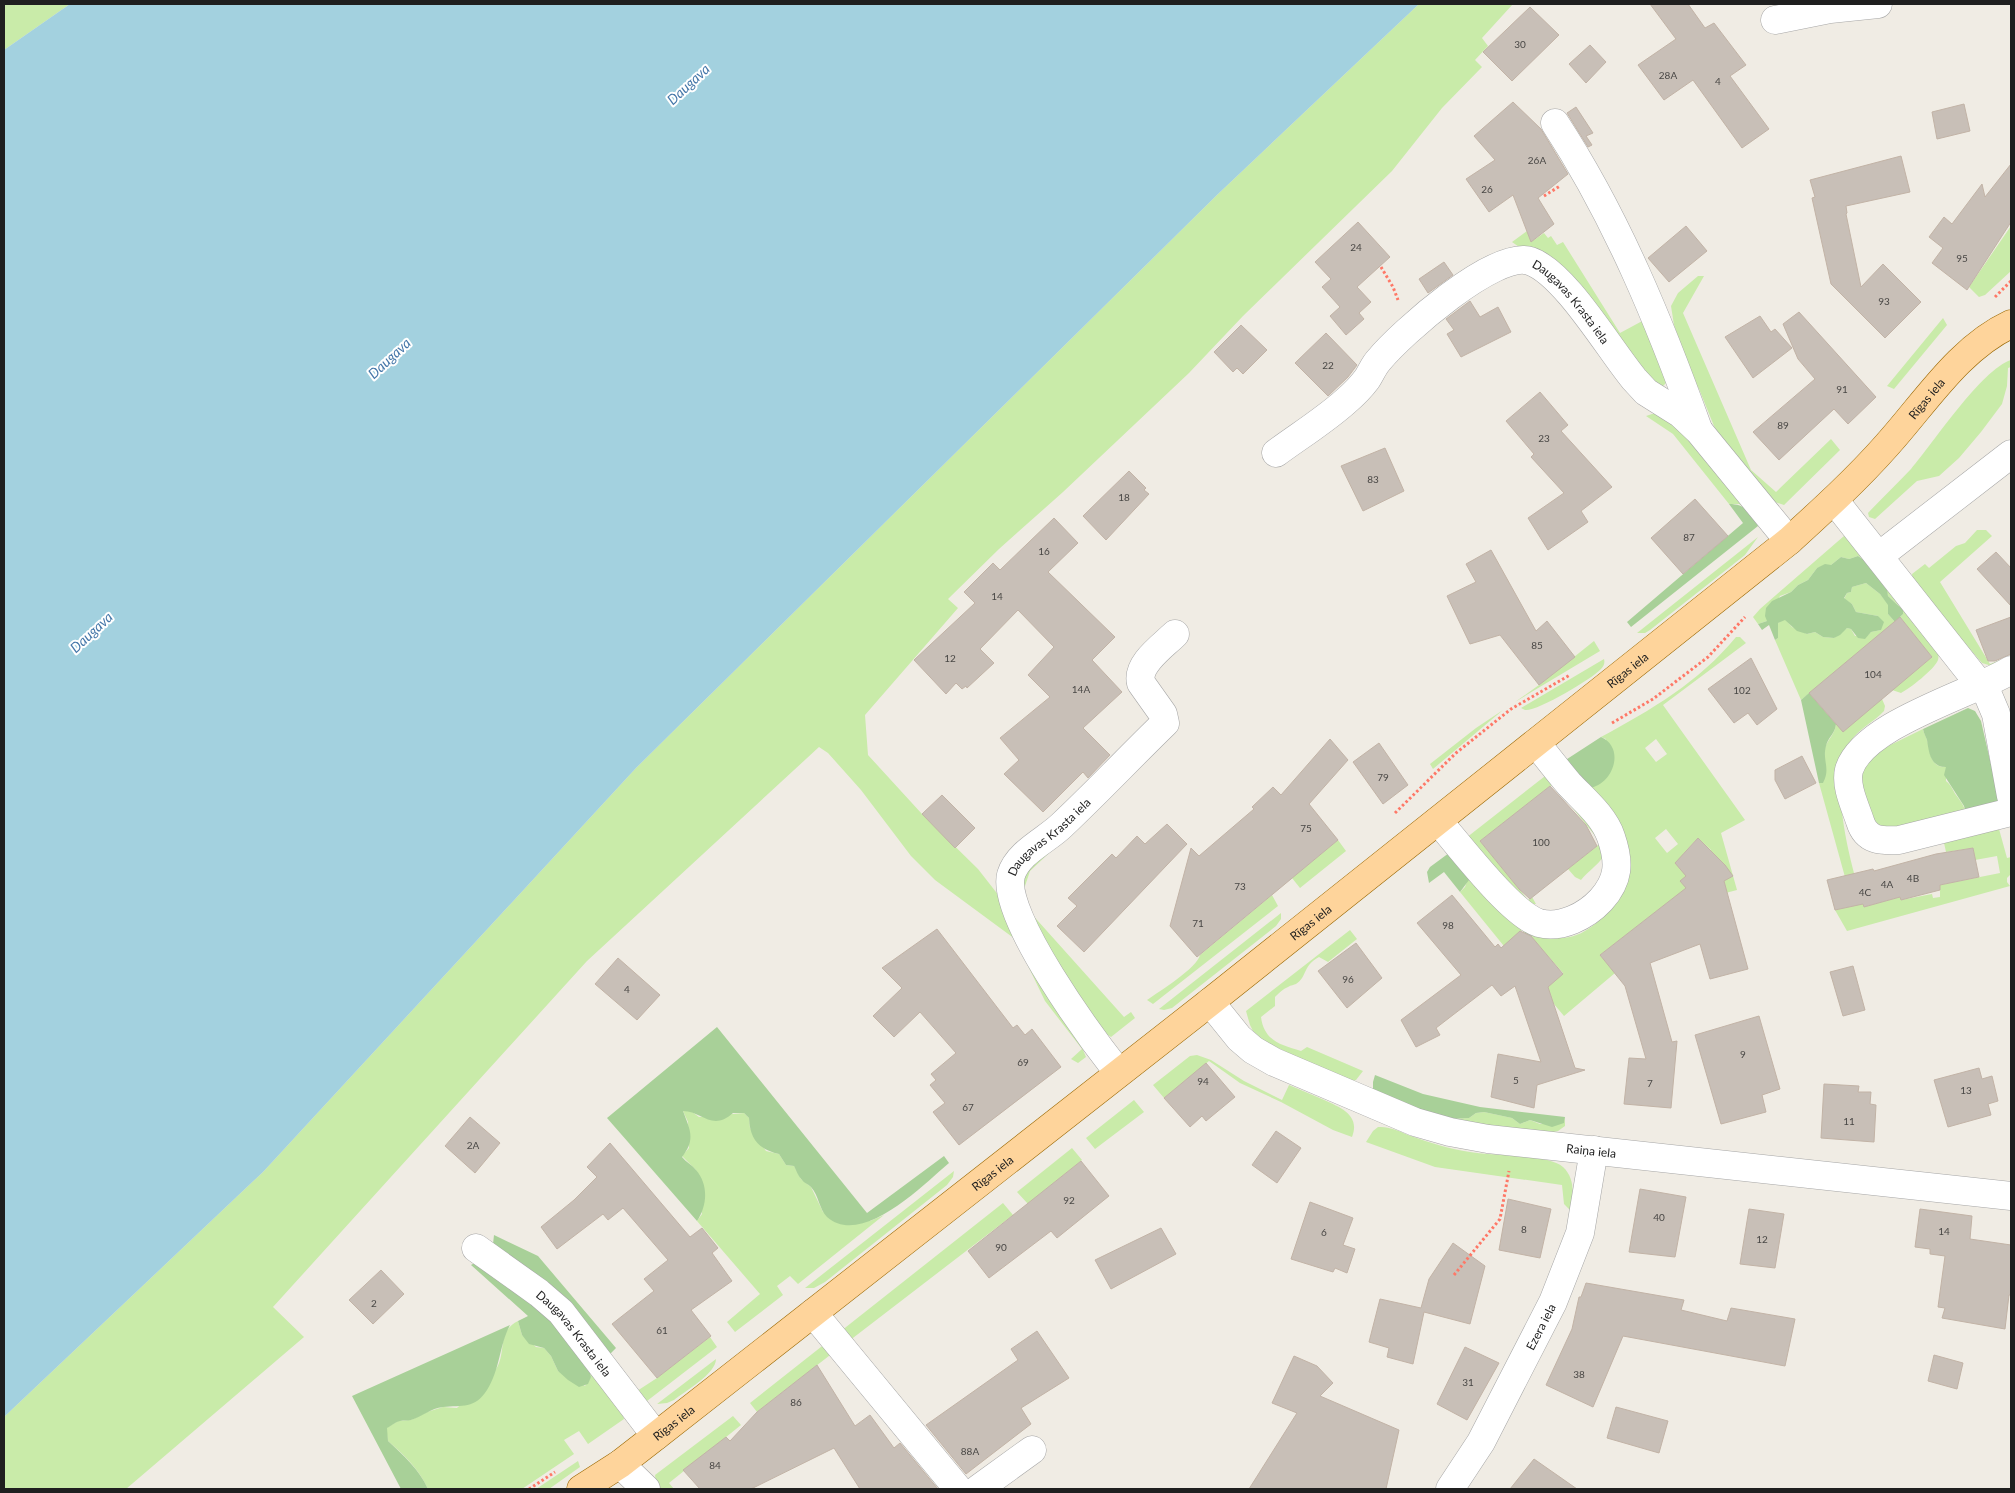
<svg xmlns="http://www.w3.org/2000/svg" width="2015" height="1493" font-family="Lato,sans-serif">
  <rect width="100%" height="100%" fill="#f0ece4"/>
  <path fill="#c9eba9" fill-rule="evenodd" d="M4,4H70L4,50Z
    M1419,4H1513L1482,38L1488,46L1475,60L1482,67L1442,108L1392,171L1243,316L1189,373L1063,492L999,549L948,599L958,608L865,715L868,755L922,814L978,869L1003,901L1081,1045L1086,1057L1078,1063L1071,1059L1082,1049L1045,1001L1015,939L935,880L911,856L861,790L828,753L819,747L587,961L273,1307L304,1337L126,1489H4V1417L263,1172L636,768L1218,194Z
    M1580,174L1649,316L1668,374L1666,383L1660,389L1652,388L1644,381L1559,272L1537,255L1522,249L1512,242L1527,231L1534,240L1544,233L1548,238L1551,236L1557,245L1563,242L1620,333L1646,319L1584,186L1578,176Z
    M2011,226V271L1985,295L1979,297L1969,287Z
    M1698,276H1704L1683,313L1751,470L1776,492L1831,439L1840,450L1784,505L1772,501L1724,442L1714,426L1699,389L1692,377L1674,325L1671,306L1678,293Z
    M1943,318L1947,325L1894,389L1887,386Z
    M2011,360V367L2008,368L2007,386L2002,404L1981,432L1959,458L1939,476L1917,481L1875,519L1869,517L1868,513C1882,498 1897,484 1911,469C1934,442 1981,370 2011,360Z
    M1652,414H1657L1676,423L1748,509L1739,504H1729L1673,434L1646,416Z
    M1977,530H1986L1992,536L1940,582L1990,664L2005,658L1992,666L1982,663L1913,583L1912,574L1925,564L1929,568L1956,546L1965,543Z
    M1844,536L1861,551L1870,563L1858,556L1849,559L1841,557L1831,565L1817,568L1808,580L1798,585L1791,592L1780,596L1767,621L1758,624L1753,617L1760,609Z
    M1758,537L1745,555L1650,630L1645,633H1637Z
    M1877,572L1937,648C1938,652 1939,657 1938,660C1935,669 1909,689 1901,693L1892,690L1932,657L1900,617L1903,614L1898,605L1888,596L1885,587L1880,583Z
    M1866,583L1880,594L1889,605L1888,614L1895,622L1801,700L1775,640L1778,638V623L1785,619L1792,627L1807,634L1815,632L1823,637L1834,638L1847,628L1851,629L1855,636L1868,635L1871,632L1881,630L1878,616L1856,612L1852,604L1844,599L1847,593L1851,592L1852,587Z
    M1736,637H1740L1746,643L1663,705L1745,820L1721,833L1737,890L1714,896L1679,894L1600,955L1615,973L1564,1016L1543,991L1563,973L1533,939L1531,940L1522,930L1510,940L1512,956L1460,892L1465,887L1470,873L1540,935C1578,946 1597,925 1619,898L1584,787L1606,739L1601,737C1651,710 1699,682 1736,637ZM1656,739L1667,754L1656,762L1645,748ZM1666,829L1678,844L1667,853L1655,838ZM1698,838L1711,850L1695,866L1683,854Z
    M1594,641L1600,651L1515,702L1539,685Z
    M1604,659C1605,663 1604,666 1601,669C1592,679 1536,712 1525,710L1521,708Z
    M1882,699L1885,706L1884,711C1874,722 1858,729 1850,742C1827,780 1851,866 1864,907L1900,897L1901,900L1932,894L1933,898L1940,897V885L2000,873L1997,856L1975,860L1973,848L1946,852L1943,838L1999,829L2007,858L2011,857V874L2007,878V882L2010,886L1847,931L1835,910L1853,906L1819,783H1823L1825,748C1828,739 1835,734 1836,724Z
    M1503,710L1433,769L1430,764L1476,728Z
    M1923,729C1924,734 1926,736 1927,740C1931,752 1929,767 1946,767V781C1952,786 1952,789 1956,795C1962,803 1965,807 1967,817L1881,830L1867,813L1860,766L1872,754Z
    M1549,773L1596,825C1616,857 1601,858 1581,880L1575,877L1568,869L1601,843L1553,784L1480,841L1528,900L1532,897L1536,904H1526L1517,898L1495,874L1476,857L1469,848L1466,838Z
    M1064,839L1030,871L1024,889L1029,911L1124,1017L1131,1012L1135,1018L1111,1037L1104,1032L1068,987L1032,925L1021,877L1024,867Z
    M1338,840L1346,851L1300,888L1292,878Z
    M1272,895L1278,906L1153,1004L1147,1000C1160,991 1197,968 1200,955Z
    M1281,913V919L1276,926L1172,1008L1164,1010L1159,1009Z
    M1350,930L1357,939L1328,962L1319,957C1302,966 1308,976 1296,984C1294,985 1291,985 1288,987C1283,989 1279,993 1275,997V1006L1261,1017C1264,1041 1281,1045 1301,1051L1307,1047L1363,1071L1356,1080L1352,1081L1321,1069L1264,1041L1253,1031L1250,1025L1246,1011Z
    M1197,1055L1211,1060L1244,1081L1282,1100L1289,1085C1300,1090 1311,1094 1322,1099C1339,1107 1361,1114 1352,1137L1333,1130L1281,1102L1240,1083L1209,1061L1164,1098L1153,1085L1190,1056Z
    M1134,1100L1144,1112L1095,1149L1086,1138Z
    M683,1111H691L699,1117L744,1113L749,1118L750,1128L766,1151L779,1154L786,1165L794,1166L801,1179L811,1187L823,1212L870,1221L884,1215L798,1284L790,1276L777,1286L783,1295L735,1332L727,1322L760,1294L697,1221L702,1214L696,1170L682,1156L689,1148L688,1122Z
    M1484,1112L1512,1118L1520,1124L1530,1120L1540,1124L1564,1123L1565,1117V1126L1558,1131L1553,1132L1472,1124L1449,1119L1469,1118L1476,1113Z
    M1378,1127C1390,1126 1401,1132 1411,1136C1430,1143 1450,1149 1470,1152C1493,1156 1548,1154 1563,1167C1575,1178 1574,1196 1570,1210L1564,1204L1562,1185L1435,1167L1366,1142L1373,1131Z
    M1072,1148L1082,1160L1028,1204L1017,1192Z
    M954,1171L953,1177L947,1185L825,1282L814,1288H805Z
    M1003,1203L1013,1215L849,1341L841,1331Z
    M518,1321L522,1335L536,1347L544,1348L551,1356L558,1371L585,1386L591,1377L589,1368L622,1412L624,1419L588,1444L579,1431L564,1440L574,1454L522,1489H428C419,1469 404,1455 388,1441L386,1428L398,1421L411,1420L427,1412L443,1407L457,1408C469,1396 487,1382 496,1369C507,1353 496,1332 518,1321Z
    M710,1337L717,1347L647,1401L637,1391L657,1378Z
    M826,1343L834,1352L757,1412L750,1403Z
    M716,1359C716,1374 685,1391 674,1400L667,1403L657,1404Z
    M733,1416L741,1425L669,1483L674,1489H660L656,1483L655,1475Z
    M578,1461L580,1467L549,1489H536Z"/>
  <path fill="#a8d098" d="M1729,504C1745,504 1752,512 1758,526L1631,627L1627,622L1743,523Z
    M1858,556C1878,568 1874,574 1887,590L1888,596L1903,610V614L1895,622L1888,614V605L1880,594L1866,583L1852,587L1851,592L1847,593L1844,598L1852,604L1856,612L1878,616L1884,622L1881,630L1871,632L1865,639L1858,638L1851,629L1847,628L1840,635L1834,638L1823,637L1815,632L1807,634L1797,631L1785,620L1778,623V638L1775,640L1769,625L1762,630L1758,624L1767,621L1765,616L1766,608L1772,601L1791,592L1798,585L1808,580L1817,568L1825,564L1831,565L1841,557L1849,559Z
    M1809,693L1836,724C1835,734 1828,737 1826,746C1822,761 1831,768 1823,783H1819L1801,700Z
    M1968,708L1975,711L1981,721L2001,808L1967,817L1964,806L1944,775L1946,767C1930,767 1929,752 1927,740C1926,737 1924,734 1923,729Z
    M1601,737C1626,748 1613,785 1589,788L1564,761Z
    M1449,853L1470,873L1469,880L1460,892L1444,872L1429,883L1427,872L1430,867Z
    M717,1027L867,1213L944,1156L949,1163C924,1184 862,1248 827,1217C819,1209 819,1196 811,1187C808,1184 804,1183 802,1180C798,1176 796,1170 794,1166L786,1165L779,1154C759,1149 750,1140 749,1118L744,1113H733C712,1132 702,1111 683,1111C690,1130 696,1139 682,1157C686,1162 692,1165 696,1170C709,1185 707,1206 697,1221L607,1118Z
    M1375,1075L1423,1094L1480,1107L1565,1117L1564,1123L1552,1127L1530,1120L1520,1124L1512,1118L1484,1112L1476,1113L1469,1118L1449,1119L1414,1109L1373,1091V1082Z
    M494,1235L538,1256L616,1348L609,1355L493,1244Z
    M478,1261L534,1299L589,1368L591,1377L588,1384L579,1387L568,1380L558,1371L551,1356L544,1348L529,1344L522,1335L518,1321L528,1316L471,1265Z
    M510,1325C499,1346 500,1370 487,1390C475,1409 462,1405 443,1407C431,1408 422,1417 411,1420C408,1421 404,1420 400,1421C395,1422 391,1426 387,1428L388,1441C404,1456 419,1469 428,1489H401L352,1396Z"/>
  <path fill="#a3d1df" d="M70,4H1419L1218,194L636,768L263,1172L4,1417V50Z"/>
  <path fill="#c8bfb7" stroke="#c2b3a6" d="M1650,4H1688L1705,28L1714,23L1746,65L1730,76L1769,129L1742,148L1693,80L1664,100L1638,65L1676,39Z
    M1530,7L1559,35L1512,81L1483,52Z
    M1590,45L1606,62L1586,83L1569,64Z
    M1513,102L1541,129L1568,174L1538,198L1554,224L1531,242L1513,195L1489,212L1466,179L1495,160L1474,136Z
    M1964,104L1970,131L1937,139L1932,112Z
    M1576,107L1593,133L1586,136L1592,145L1588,147L1567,113Z
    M1901,156L1910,192L1846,206L1847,213L1846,214L1861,287L1883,264L1921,302L1885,338L1831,284L1812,198L1815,197L1810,180Z
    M2011,164V222L1967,290L1932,263L1943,248L1929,237L1944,217L1952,224L1982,184L1985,197Z
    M1358,222L1390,257L1357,287L1371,302L1359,313L1364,319L1346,335L1330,316L1340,307L1322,287L1331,279L1315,262Z
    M1686,226L1707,251L1669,282L1648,258Z
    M1444,262L1453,275L1428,293L1419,279Z
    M1470,301L1480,317L1498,307L1511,332L1461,357L1447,334L1454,330L1446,319Z
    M1799,312L1876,397L1848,424L1834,409L1779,460L1753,432L1815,379L1798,359L1783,324Z
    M1760,316L1771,332L1775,329L1792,348L1753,378L1725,337Z
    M1241,325L1267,350L1243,374L1237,368L1233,372L1214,352Z
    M1326,333L1357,365L1348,377L1328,396L1295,363Z
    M1540,392L1568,425L1561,431L1612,487L1581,511L1588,522L1548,550L1528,518L1564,493L1531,457L1534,454L1506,421Z
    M1385,448L1404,491L1363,511L1341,466Z
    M1129,471L1146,488L1144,490L1149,494L1106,540L1083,516Z
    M1695,499L1728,536L1683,574L1651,538Z
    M1054,518L1078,543L1048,572L1115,637L1092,660L1122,692L1083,728L1110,755L1088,778L1083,772L1043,812L1004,774L1019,760L1000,738L1050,697L1028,675L1054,647L1018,610L980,649L994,663L967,688L966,686L962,689L956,683L946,694L914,660L975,603L964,592L993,563L1000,570Z
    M1491,550L1536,631L1547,621L1575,657L1539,685L1500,635L1470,644L1447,596L1476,582L1466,564Z
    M1996,552L2011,568V606L1977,569Z
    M1900,617L1932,657L1843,732L1809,693Z
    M2011,617V654L1995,661H1988L1976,630Z
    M1751,658L1777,709L1757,725L1748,713L1734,723L1708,689Z
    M1330,739L1348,760L1309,804L1338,840L1197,957L1170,926L1191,848L1199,856L1254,809L1252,807L1273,787L1281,795Z
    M1379,743L1408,785L1383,804L1353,762Z
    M1802,756L1816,783L1785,799L1775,780V770Z
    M1550,786L1586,825L1597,846L1530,899L1519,889L1480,841Z
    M942,795L975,828L955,848L922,814Z
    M1167,824L1187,844L1084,952L1057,926L1077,906L1068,898L1112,854L1116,858L1137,836L1145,844Z
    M1698,838L1725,865L1733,876L1724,881L1748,969L1710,979L1700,944L1650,963L1672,1042L1677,1041L1671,1108L1624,1104L1629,1058L1646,1059L1625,986L1600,955L1686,888L1680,881L1686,876L1675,863Z
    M1973,848L1979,877L1940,885V890L1901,900L1900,897L1864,907L1863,904L1835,910L1827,880L1873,869L1874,871L1936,854Z
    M1452,895L1495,947L1498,944L1501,948L1520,931L1531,936L1563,974L1548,987L1575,1068L1585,1070L1537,1085L1534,1108L1491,1097L1498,1054L1541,1062L1515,986L1501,996L1492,985L1436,1028L1440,1035L1416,1047L1401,1020L1461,975L1417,923Z
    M937,929L1013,1028L1017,1025L1025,1035L1032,1029L1061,1067L959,1145L933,1112L945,1103L930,1085L936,1080L931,1074L956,1053L920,1012L894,1037L873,1016L902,988L882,968Z
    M1356,943L1382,978L1347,1008L1318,971Z
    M618,958L660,995L637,1020L595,984Z
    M1853,966L1865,1010L1843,1016L1830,972Z
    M1759,1016L1780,1089L1762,1095L1766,1112L1721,1124L1695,1035Z
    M1206,1063L1235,1097L1206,1121L1202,1116L1190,1127L1164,1098Z
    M1979,1068L1982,1079L1992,1076L1998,1101L1988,1104L1991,1115L1948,1127L1934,1080Z
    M1824,1084L1859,1086L1858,1092H1871L1870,1104L1876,1105L1874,1142L1821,1138Z
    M470,1117L500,1143L475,1173L445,1146Z
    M1276,1131L1301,1148L1277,1183L1252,1165Z
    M610,1143L690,1237L702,1228L718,1248L712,1253L732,1281L691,1310L711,1336L657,1378L612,1324L654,1291L644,1279L668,1260L623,1208L608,1220L603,1214L557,1249L541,1227L574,1200L597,1177L587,1167Z
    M1081,1161L1109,1196L1057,1238L1051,1231L989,1278L968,1251Z
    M1640,1189L1686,1197L1675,1257L1629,1252Z
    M1508,1199L1551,1209L1540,1258L1499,1250Z
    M1310,1202L1353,1218L1343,1245L1355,1249L1347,1273L1335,1268L1333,1272L1291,1259Z
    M1749,1209L1784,1214L1775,1268L1740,1264Z
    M1920,1209L1972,1216L1970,1239L2011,1245V1295H2009L2005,1329L1942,1318L1945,1308L1938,1307L1945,1256L1930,1254V1249L1915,1247Z
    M1161,1228L1176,1254L1111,1289L1095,1260Z
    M1453,1243L1485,1266L1470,1324L1424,1312L1413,1364L1387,1357L1389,1348L1369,1342L1380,1299L1421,1308L1429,1279Z
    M381,1270L404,1294L373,1324L349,1300Z
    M1586,1283L1684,1300L1681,1310L1727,1321L1731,1308L1795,1319L1785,1366L1623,1336L1593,1407L1546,1385L1572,1329L1579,1297H1581Z
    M1037,1331L1069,1378L1021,1408L1031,1424L966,1474L926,1425L1018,1360L1011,1349Z
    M1465,1347L1499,1363L1467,1420L1437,1404Z
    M1934,1355L1963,1363L1957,1389L1928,1381Z
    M1294,1356L1317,1366L1333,1383L1320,1396L1399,1430L1386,1489H1249L1297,1413L1272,1403Z
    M817,1365L855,1426L870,1415L894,1448L900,1443L938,1489H860L834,1448L751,1489H700L683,1470L726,1437L730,1441L757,1412Z
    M1616,1407L1668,1421L1659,1453L1607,1438Z
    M1534,1459L1577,1489H1510Z"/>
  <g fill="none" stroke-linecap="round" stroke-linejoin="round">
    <g stroke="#a6a6a6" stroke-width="29">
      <g id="minor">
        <path d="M1775,20L1830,9L1878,4"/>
        <path d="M1555,123C1617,218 1660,323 1698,429"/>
        <path id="s1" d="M1276,453C1299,436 1325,420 1346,401C1353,395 1361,387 1367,379C1371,373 1374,365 1379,360C1400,334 1496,249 1530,261C1565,273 1609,349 1634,379L1646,392L1681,414L1699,431L1789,541"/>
        <path d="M1834,500L1988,695L1996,714L2011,796"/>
        <path d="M1879,556L2011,454"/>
        <path d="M2011,670C1972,694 1863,724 1849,770C1845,786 1855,806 1860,821C1866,841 1881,841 1899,840L2011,812"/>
        <path d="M1438,821C1459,845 1511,914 1539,923C1561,929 1586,916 1601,900C1619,880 1620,863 1611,837C1604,816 1584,800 1569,784C1558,771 1547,757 1536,743"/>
        <path id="s2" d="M1210,1002L1239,1038L1253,1050L1274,1062L1415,1122L1450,1132L1488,1139L2011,1196"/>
        <path id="s3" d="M1118,1072C1092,1039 1000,915 1011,875C1018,852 1047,840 1062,825C1097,792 1130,757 1165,723L1163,714L1141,683C1136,664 1163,646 1175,634"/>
        <path id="s4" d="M476,1248L539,1293L561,1312L656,1436"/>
        <path d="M813,1313L958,1489"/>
        <path d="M620,1464L646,1489"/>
        <path d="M978,1489L1032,1450"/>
        <path id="s5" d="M1450,1489L1481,1442L1553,1302L1580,1233L1594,1150"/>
      </g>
    </g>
    <g stroke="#996700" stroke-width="29">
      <g id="major">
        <path id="s6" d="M581,1489L620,1464L656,1436L1210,1002L1789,541C1823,510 1857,479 1887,445C1925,403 1959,348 2011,324"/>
      </g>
    </g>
    <path stroke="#fe7867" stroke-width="3" stroke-dasharray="2.5 2.5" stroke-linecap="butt" d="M1544,196L1560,186
      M1381,267L1393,287L1398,300
      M1995,297L2011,281
      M1612,723L1653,699L1708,657L1745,617
      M1395,813L1456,753L1511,709L1570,675
      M1454,1275L1500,1219L1509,1171
      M529,1489L555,1472"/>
    <use href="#minor" stroke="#fff" stroke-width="28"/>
    <use href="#major" stroke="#fed49b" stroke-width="28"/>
  </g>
  <g text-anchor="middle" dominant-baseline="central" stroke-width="4" stroke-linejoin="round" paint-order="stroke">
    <g font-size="10" fill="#494745">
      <text x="1520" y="44">30</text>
      <text x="1668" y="75">28A</text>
      <text x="1718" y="81">4</text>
      <text x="1537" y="160">26A</text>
      <text x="1487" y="189">26</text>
      <text x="1356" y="247">24</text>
      <text x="1962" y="258">95</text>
      <text x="1884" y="301">93</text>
      <text x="1328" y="365">22</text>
      <text x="1842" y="389">91</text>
      <text x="1783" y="425">89</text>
      <text x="1544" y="438">23</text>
      <text x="1373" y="479">83</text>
      <text x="1124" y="497">18</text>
      <text x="1689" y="537">87</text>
      <text x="1044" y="551">16</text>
      <text x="997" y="596">14</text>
      <text x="1537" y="645">85</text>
      <text x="950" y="658">12</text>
      <text x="1873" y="674">104</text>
      <text x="1081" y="689">14A</text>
      <text x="1742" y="690">102</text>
      <text x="1383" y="777">79</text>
      <text x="1306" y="828">75</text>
      <text x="1541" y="842">100</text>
      <text x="1913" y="878">4B</text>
      <text x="1887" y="884">4A</text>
      <text x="1240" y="886">73</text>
      <text x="1865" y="892">4C</text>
      <text x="1198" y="923">71</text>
      <text x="1448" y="925">98</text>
      <text x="1348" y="979">96</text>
      <text x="627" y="989">4</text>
      <text x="1743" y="1054">9</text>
      <text x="1023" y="1062">69</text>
      <text x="1516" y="1080">5</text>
      <text x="1203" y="1081">94</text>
      <text x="1650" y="1083">7</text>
      <text x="1966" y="1090">13</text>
      <text x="968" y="1107">67</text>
      <text x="1849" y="1121">11</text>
      <text x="473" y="1145">2A</text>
      <text x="1069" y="1200">92</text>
      <text x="1659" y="1217">40</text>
      <text x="1524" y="1229">8</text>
      <text x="1944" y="1231">14</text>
      <text x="1324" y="1232">6</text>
      <text x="1762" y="1239">12</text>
      <text x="1001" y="1247">90</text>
      <text x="374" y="1303">2</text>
      <text x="662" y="1330">61</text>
      <text x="1579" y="1374">38</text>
      <text x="1468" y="1382">31</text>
      <text x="796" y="1402">86</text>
      <text x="970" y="1451">88A</text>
      <text x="715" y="1465">84</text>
    </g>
    <g font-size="12" fill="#1f1f1f" stroke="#fff">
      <text stroke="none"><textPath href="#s1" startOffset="384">Daugavas Krasta iela</textPath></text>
      <text stroke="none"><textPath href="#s6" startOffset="1734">Rīgas iela</textPath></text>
      <text stroke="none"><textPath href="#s6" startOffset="1329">Rīgas iela</textPath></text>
      <text stroke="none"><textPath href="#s3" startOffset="282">Daugavas Krasta iela</textPath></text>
      <text stroke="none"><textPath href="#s6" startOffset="924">Rīgas iela</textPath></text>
      <text stroke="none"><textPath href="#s2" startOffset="421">Raiņa iela</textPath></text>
      <text stroke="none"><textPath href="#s6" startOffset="519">Rīgas iela</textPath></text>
      <text stroke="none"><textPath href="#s5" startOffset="186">Ezera iela</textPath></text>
      <text stroke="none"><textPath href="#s4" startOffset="131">Daugavas Krasta iela</textPath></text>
      <text stroke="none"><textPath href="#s6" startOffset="114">Rīgas iela</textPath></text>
    </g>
    <g font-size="14" font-style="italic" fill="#4577a9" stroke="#fff">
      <text transform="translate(688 84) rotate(-43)">Daugava</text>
      <text transform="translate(389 358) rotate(-43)">Daugava</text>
      <text transform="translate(91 632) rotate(-43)">Daugava</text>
    </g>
  </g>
  <rect width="2015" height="1493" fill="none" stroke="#1f1f1f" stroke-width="10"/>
</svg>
